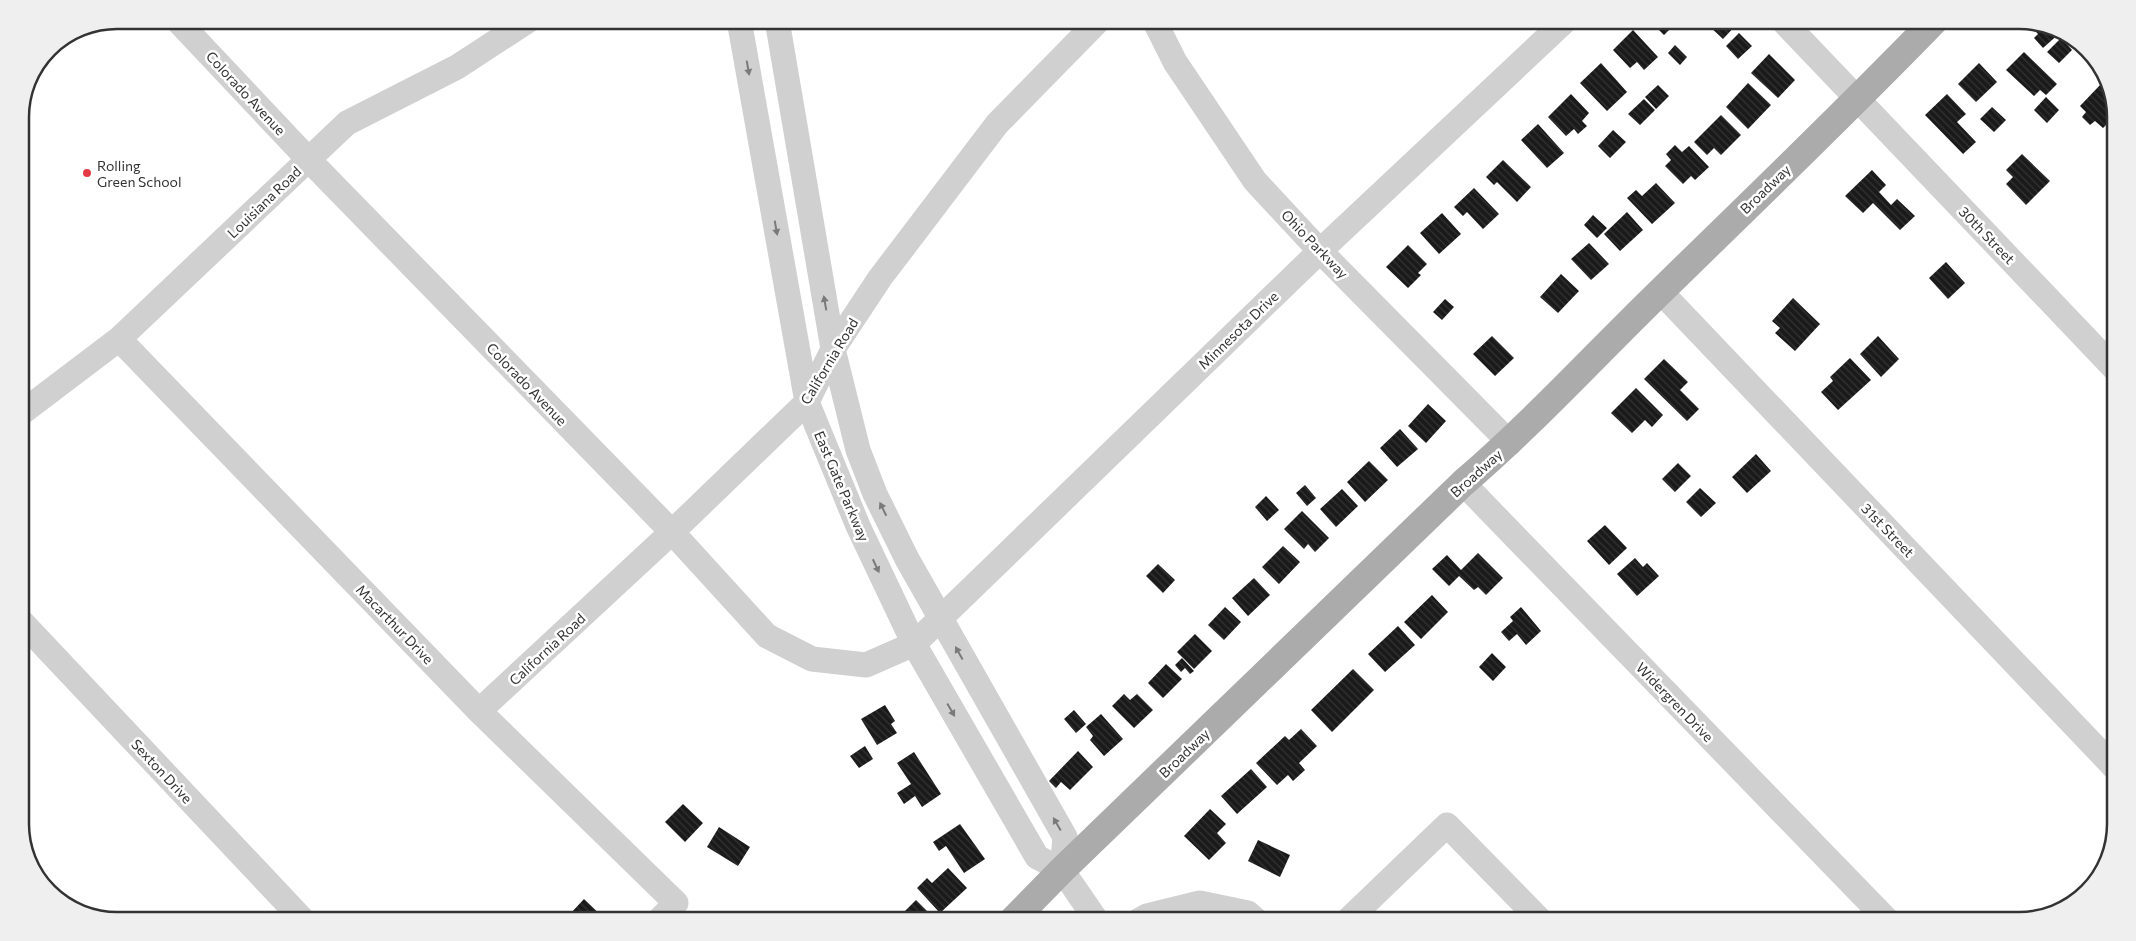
<svg xmlns="http://www.w3.org/2000/svg" width="2136" height="941" font-family="Commissioner,sans-serif">
  <defs>
    <pattern id="building-back-hatch" width="6" height="6" patternUnits="userSpaceOnUse" patternTransform="scale(1.25)"><rect width="6" height="6" fill="#1a1a1a"/><path d="M-1 5l2 2M0 0l6 6M5-1l2 2" fill="none" stroke="#333"/></pattern>
  </defs>
  <rect width="100%" height="100%" fill="#fff"/>
  <path fill="url(#building-back-hatch)" d="M1649,20H1679L1664,35Z
    M1711,20H1735L1738,23L1723,39L1707,24Z
    M1837,20H1857L1847,30Z
    M2027,22L2056,28L2061,32L2043,48L2034,38L2038,34Z
    M1633,30L1658,57L1644,70L1637,62L1630,68L1613,50Z
    M1739,33L1752,46L1738,59L1726,46Z
    M2061,38L2072,50L2059,63L2047,52Z
    M1675,45L1687,57L1680,65L1668,53Z
    M2024,52L2057,84L2046,95L2040,90L2034,96L2006,70Z
    M1769,54L1795,80L1778,98L1751,73Z
    M1601,63L1627,92L1607,111L1580,83Z
    M1979,63L1997,82L1976,102L1958,84Z
    M1748,83L1771,105L1748,129L1726,107Z
    M2101,84L2110,93L2116,111V115L2103,128L2095,121L2090,125L2082,117L2086,112L2080,106Z
    M1658,85L1669,96L1656,109L1645,97Z
    M1571,94L1589,113L1582,121L1587,126L1578,134L1574,129L1566,136L1548,117Z
    M1947,94L1966,114L1957,122L1976,142L1963,154L1925,115Z
    M2046,97L2059,110L2047,123L2034,110Z
    M1644,99L1655,110L1640,125L1628,114Z
    M1992,107L2006,120L1994,132L1980,119Z
    M1721,115L1741,135L1721,155L1714,148L1707,155L1694,142Z
    M1538,124L1564,153L1547,168L1521,140Z
    M1613,130L1626,142L1610,158L1598,146Z
    M1675,145L1682,152L1689,146L1709,167L1695,180L1691,176L1683,184L1665,166L1671,160L1666,154Z
    M2022,154L2050,181L2026,205L2006,184L2013,177L2006,170Z
    M1503,160L1531,187L1517,202L1497,182L1494,185L1486,177Z
    M1872,170L1886,185L1879,192L1891,205L1897,199L1915,216L1900,230L1873,203L1863,213L1845,196Z
    M1656,183L1675,203L1652,224L1627,198L1636,190L1642,196Z
    M1474,188L1499,214L1483,229L1467,212L1463,216L1454,207Z
    M1627,212L1643,230L1620,251L1604,234Z
    M1442,213L1461,234L1439,254L1420,233Z
    M1593,215L1607,228L1597,238L1584,225Z
    M1589,243L1609,264L1591,280L1571,259Z
    M1408,245L1427,264L1418,273L1421,275L1408,288L1386,267Z
    M1946,262L1965,283L1948,299L1929,278Z
    M1561,274L1579,291L1558,313L1540,297Z
    M1793,298L1820,324L1795,351L1775,333L1780,328L1772,321Z
    M1445,299L1454,307L1442,320L1433,312Z
    M1492,336L1514,358L1495,376L1473,354Z
    M1878,336L1899,359L1881,377L1860,354Z
    M1850,358L1871,380L1838,410L1821,392L1833,381L1830,377Z
    M1664,359L1688,382L1680,390L1699,409L1687,421L1644,379Z
    M1636,388L1663,415L1652,427L1645,420L1632,433L1611,413Z
    M1428,404L1446,421L1426,443L1408,426Z
    M1400,429L1418,449L1397,467L1380,448Z
    M1756,454L1771,471L1747,493L1732,477Z
    M1369,461L1388,480L1365,502L1347,482Z
    M1678,463L1691,476L1675,492L1662,479Z
    M1305,485L1316,498L1307,506L1296,493Z
    M1700,488L1716,503L1701,517L1686,502Z
    M1342,489L1358,506L1336,527L1320,509Z
    M1266,496L1279,510L1267,521L1255,507Z
    M1302,511L1329,538L1315,552L1308,544L1304,549L1284,529Z
    M1605,525L1627,548L1609,565L1587,541Z
    M1283,546L1300,562L1279,584L1262,567Z
    M1478,553L1503,578L1486,595L1478,587L1474,590L1459,576L1449,586L1432,569L1447,555L1461,570Z
    M1635,558L1643,567L1647,563L1659,576L1637,596L1617,574Z
    M1158,564L1175,580L1163,593L1146,576Z
    M1254,578L1270,595L1248,616L1232,598Z
    M1432,595L1448,612L1421,639L1404,622Z
    M1225,607L1241,622L1224,640L1208,625Z
    M1521,607L1541,631L1526,645L1517,634L1509,641L1501,632L1513,621L1510,617Z
    M1398,626L1415,645L1385,672L1368,654Z
    M1195,634L1212,651L1194,669L1177,652Z
    M1492,653L1506,667L1493,681L1479,667Z
    M1182,658L1194,671L1190,674L1185,668L1181,672L1175,665Z
    M1166,664L1182,679L1163,698L1148,683Z
    M1353,669L1374,690L1332,732L1311,710Z
    M1124,694L1130,700L1137,694L1153,710L1134,728L1112,706Z
    M885,705L895,721L891,724L897,733L877,745L861,719Z
    M1074,710L1086,724L1076,733L1064,719Z
    M1101,714L1123,739L1104,756L1090,740L1093,736L1086,727Z
    M1301,729L1317,746L1299,763L1305,770L1293,781L1288,775L1277,785L1256,763L1285,736L1289,740Z
    M865,746L873,759L859,768L850,756Z
    M1078,751L1093,767L1070,790L1061,782L1056,788L1049,781Z
    M914,752L941,794L922,807L915,796L904,804L897,793L911,784L897,763Z
    M1251,769L1267,787L1237,814L1221,796Z
    M683,804L703,823L685,842L665,822Z
    M1210,809L1226,824L1217,833L1226,843L1209,860L1184,836Z
    M960,824L985,859L964,873L946,846L939,851L933,842Z
    M719,827L750,847L738,866L707,847Z
    M1258,840L1290,855L1280,877L1248,861Z
    M948,868L967,888L940,913L917,888L927,878L932,883Z
    M584,899L607,921H576L570,914Z
    M916,900L934,918L930,921H895Z"/>
  <g fill="none" stroke-linecap="round" stroke-linejoin="round">
    <path stroke="#d0d0d0" stroke-width="25" d="M177,20L308,159L672,532L767,636L812,659L866,665L914,644L1320,251L1566,20
      M739,20L807,402L858,526L914,644L1037,857L1062,870L1097,921
      M777,20L833,349L858,450L875,494L907,559L1065,837L1062,870
      M1154,20L1175,62L1255,181L1320,251L1510,443
      M1782,20L2116,370
      M1660,291L2116,769
      M119,339L479,711L676,903L658,921
      M20,414L119,339L347,123L457,67L529,20
      M1463,483L1888,921
      M20,620L304,921
      M479,711L672,532L807,402L833,349L880,278L997,124L1099,20
      M1138,921L1147,916L1200,903L1248,913L1257,921
      M1347,921L1447,825L1541,921"/>
    <path stroke="#ababab" stroke-width="28" d="M1012,921L1062,870L1463,483C1533,423 1595,355 1661,291C1753,201 1846,112 1935,20"/>
  </g>
  <defs><path id="oneway-solid" d="M-6-.8H1V-3.2L6.5 0L1 3.2V.8H-6Z" transform="scale(1.25)"/></defs>
  <g fill="#7a7a7a">
    <use href="#oneway-solid" transform="translate(748 68) rotate(80)"/>
    <use href="#oneway-solid" transform="translate(776 228) rotate(80)"/>
    <use href="#oneway-solid" transform="translate(825 303) rotate(-100)"/>
    <use href="#oneway-solid" transform="translate(883 509) rotate(-116)"/>
    <use href="#oneway-solid" transform="translate(876 566) rotate(65)"/>
    <use href="#oneway-solid" transform="translate(959 653) rotate(-119)"/>
    <use href="#oneway-solid" transform="translate(951 710) rotate(60)"/>
    <use href="#oneway-solid" transform="translate(1057 824) rotate(-120)"/>
  </g>
  <circle fill="#e63946" stroke="#fff" stroke-width="2" cx="87" cy="173" r="5"/>
  <g text-anchor="middle" dominant-baseline="central" stroke-width="5" stroke-linejoin="round" paint-order="stroke">
    <g font-size="14" fill="#333" stroke="#fff">
      <text transform="translate(246 93) rotate(47)">Colorado Avenue</text>
      <text transform="translate(1765 189) rotate(-44)">Broadway</text>
      <text transform="translate(264 202) rotate(-44)">Louisiana Road</text>
      <text transform="translate(1987 235) rotate(46)">30th Street</text>
      <text transform="translate(1315 244) rotate(46)">Ohio Parkway</text>
      <text transform="translate(1238 330) rotate(-44)">Minnesota Drive</text>
      <text transform="translate(829 361) rotate(-59)">California Road</text>
      <text transform="translate(527 384) rotate(46)">Colorado Avenue</text>
      <text transform="translate(1476 473) rotate(-42)">Broadway</text>
      <text transform="translate(842 486) rotate(67)">East Gate Parkway</text>
      <text transform="translate(1888 530) rotate(46)">31st Street</text>
      <text transform="translate(395 624) rotate(46)">Macarthur Drive</text>
      <text transform="translate(547 649) rotate(-43)">California Road</text>
      <text transform="translate(1675 702) rotate(46)">Widergren Drive</text>
      <text transform="translate(1184 753) rotate(-44)">Broadway</text>
      <text transform="translate(162 771) rotate(47)">Sexton Drive</text>
    </g>
    <g font-size="14" fill="#333" stroke="#fff" text-anchor="start">
      <text x="97" y="165">Rolling<tspan x="97" dy="16">Green School</tspan></text>
    </g>
  </g>
  <path d="M0 0H2136V941H0ZM117 29H2019A88 88 0 0 1 2107 117V824A88 88 0 0 1 2019 912H117A88 88 0 0 1 29 824V117A88 88 0 0 1 117 29Z" fill="#efefef" fill-rule="evenodd"/>
  <path fill="none" stroke="#333" stroke-width="2.5" d="M117 29H2019A88 88 0 0 1 2107 117V824A88 88 0 0 1 2019 912H117A88 88 0 0 1 29 824V117A88 88 0 0 1 117 29Z"/>
</svg>
